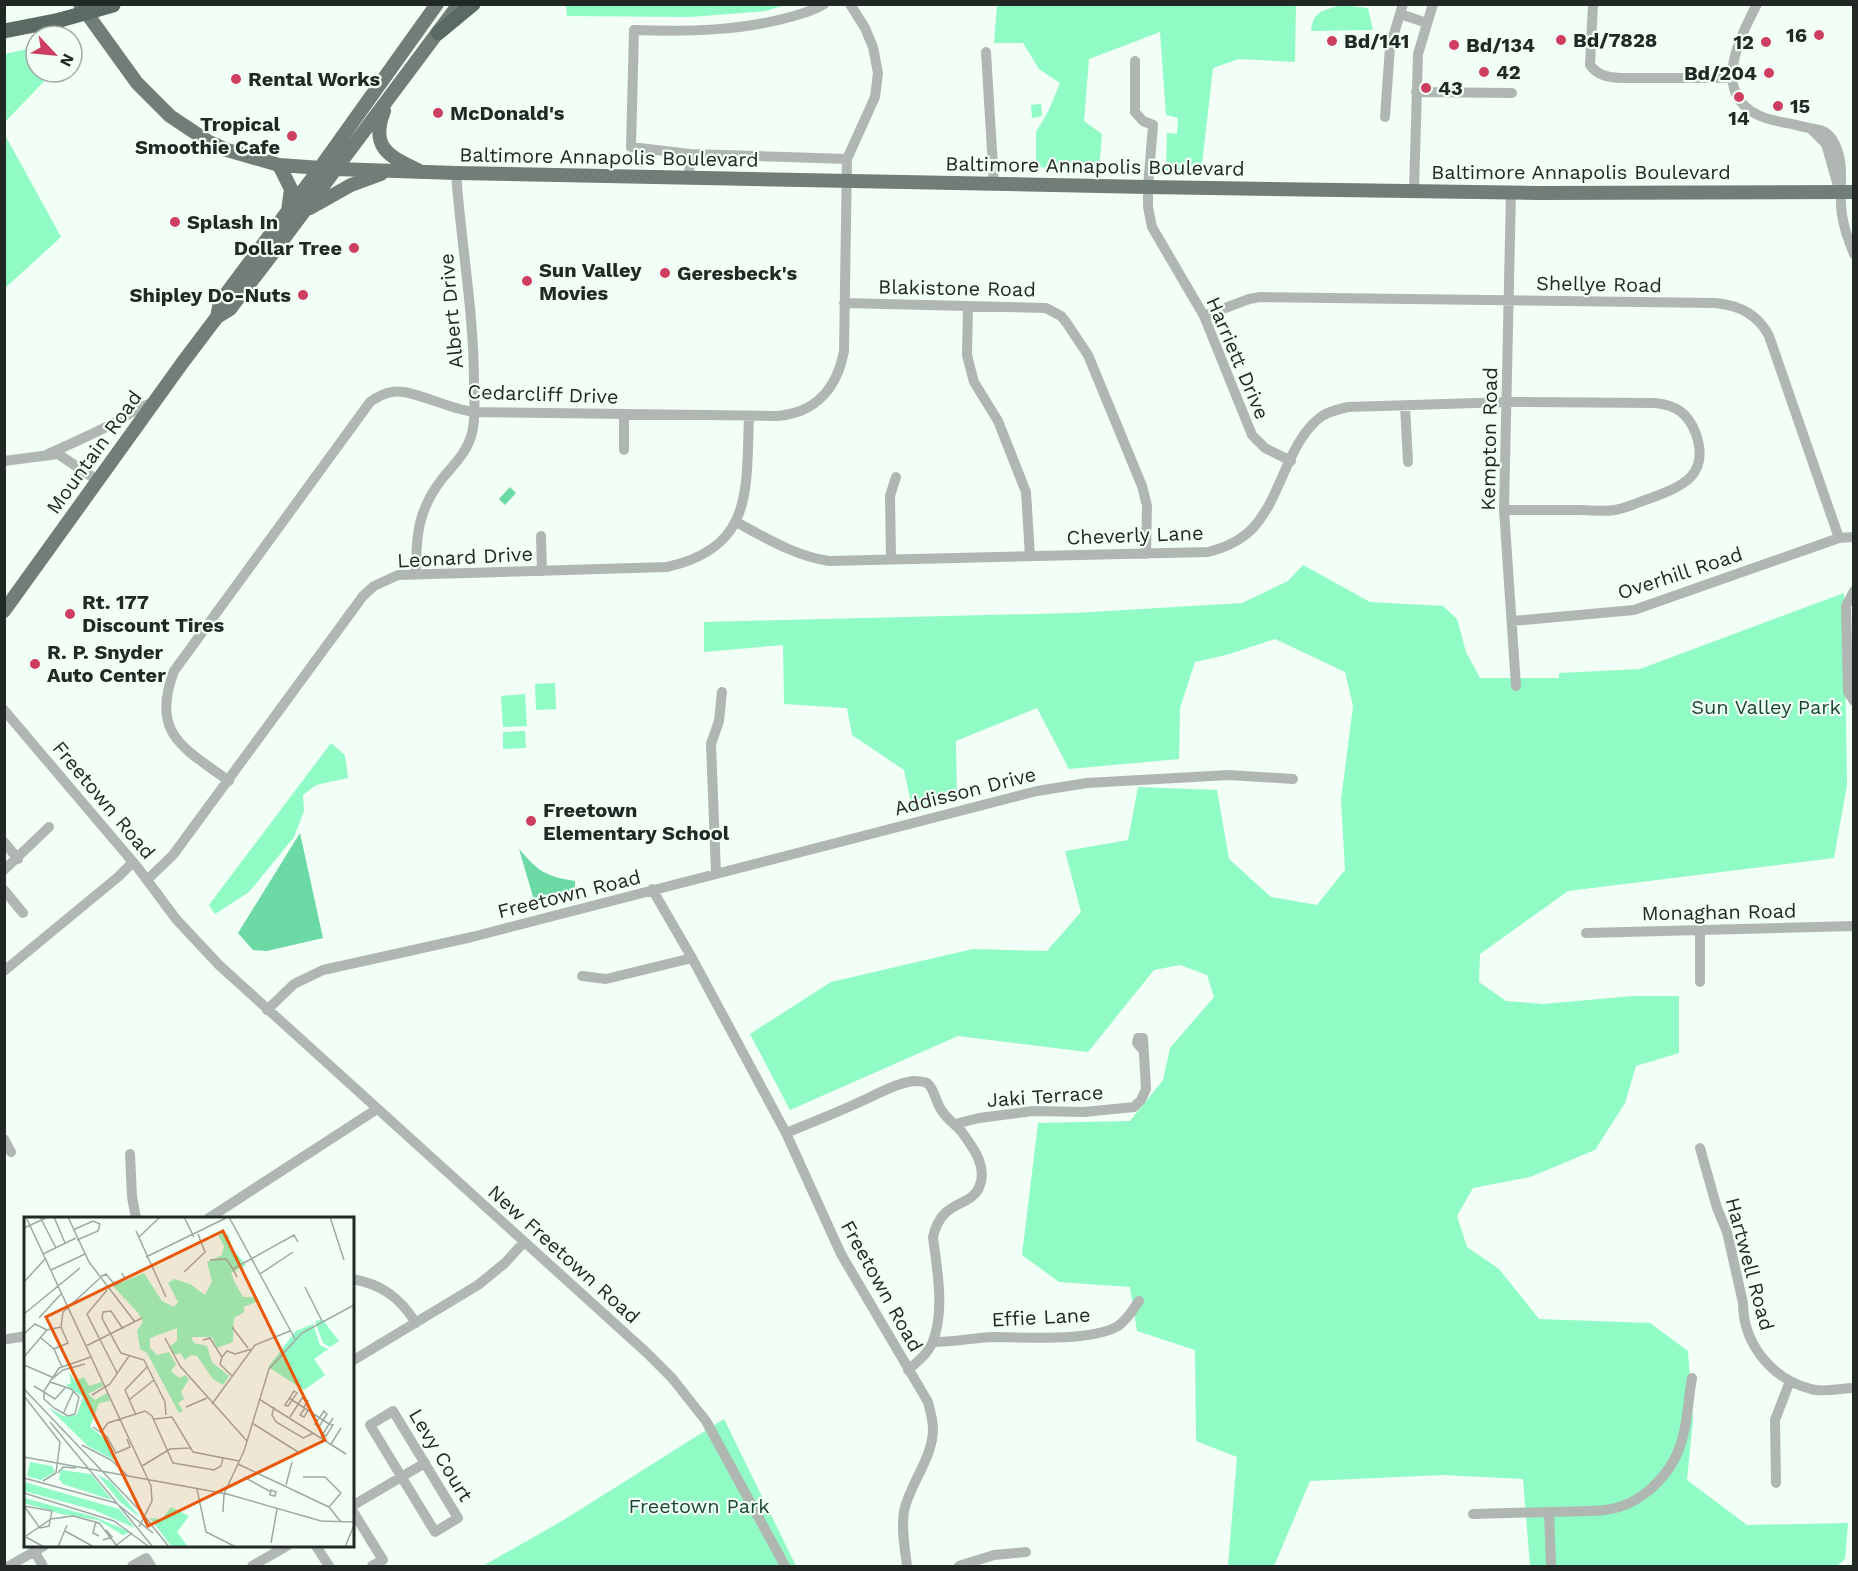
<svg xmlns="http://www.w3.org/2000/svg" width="1858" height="1571" font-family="'Work Sans',sans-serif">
  <rect width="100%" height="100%" fill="#f1fff7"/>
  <path fill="#91fbc5" d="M566,5V4L784,5L766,11L690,17L567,16Z
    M997,5H1296L1295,62L1239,59L1213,68L1201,173L1166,170L1167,133L1177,134L1178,118L1166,115L1160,32L1089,59L1084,121L1102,134L1099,171L1036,167V132L1049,110L1060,83L1039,69L1023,43H994Z
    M1341,5L1368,8L1373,30L1311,31C1313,10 1323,11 1341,5Z
    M36,47V72H53L5,122V54Z
    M1041,104L1042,116L1032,118L1031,105Z
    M4,133L61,237L5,288H4Z
    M1303,565L1370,602L1443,606L1457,619L1466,652L1480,678H1559V673L1640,669L1844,593L1847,785L1834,858L1568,891L1480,954L1479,982L1506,1001L1543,1004L1633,996H1679V1053L1636,1066L1625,1103L1595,1150L1530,1177L1473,1188L1457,1216L1467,1247L1499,1269L1539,1319L1650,1323L1688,1351L1693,1419L1687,1480L1747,1525L1848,1523L1845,1559L1837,1566H1530L1523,1479L1443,1475L1310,1481L1274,1566H1228L1237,1457L1196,1441L1195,1350L1137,1331L1130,1287L1059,1282L1022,1255L1038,1123L1130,1121L1163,1080L1170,1048L1214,997L1207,975L1180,965L1154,970L1088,1052L958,1036L790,1110L750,1034L831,982L973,949L1047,951L1081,912L1065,851L1128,840L1138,787L1217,790L1229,859L1271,897L1317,905L1345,870L1341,800L1353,706L1345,672L1275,639L1226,655L1195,662L1180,708L1179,759L1069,769L1037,708L956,741L957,800L913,813L904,770L852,735L847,708L784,704L783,645L704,652V622L1074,613L1242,603L1288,581Z
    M555,683L556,709L536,710L535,684Z
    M525,694L527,726L503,727L501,696Z
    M525,731L526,748L503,749V732Z
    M331,743L345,755L348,778L316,785L303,795L304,811L294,837L249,892L215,914L209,905Z
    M724,1419L796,1566H483L562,1521Z"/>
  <path fill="#6bd9a4" d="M510,487L516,493L505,505L499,499Z
    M300,833L323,938L267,951L253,950L238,933Z
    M519,849C539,872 545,876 575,881V893L534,900Z"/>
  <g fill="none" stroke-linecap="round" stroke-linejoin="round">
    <path stroke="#b0b7b3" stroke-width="10" d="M824,4C815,10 804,13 794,16C742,31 687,32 634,30L631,147L690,154L847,159
      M1593,4L1590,65C1598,76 1608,77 1620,78H1732
      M1757,4C1741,36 1711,90 1756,114C1770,122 1788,122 1804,127C1815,129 1826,129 1832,139C1847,161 1838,191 1842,215C1844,229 1849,242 1854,254
      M1400,14L1427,23
      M986,52L994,184
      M1135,61V112L1143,121L1153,125L1148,187V207L1152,227L1204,316L1252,435L1265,448L1291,461
      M1416,92L1512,93
      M1385,117L1390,47L1403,4
      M1811,129L1826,144L1838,186
      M689,178L690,154
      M1414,190L1418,54L1433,4
      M1511,192L1504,510L1516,686
      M844,303L1046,308L1061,316L1066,322L1088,355L1142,486L1147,506L1146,554
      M968,307L967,355L970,367L974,382L998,421L1026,492L1030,556
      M1204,316L1249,299L1260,297L1715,303C1739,305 1758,314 1769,336L1839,538
      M1405,406L1408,462
      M624,450V415
      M48,454C68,445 89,436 108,426C124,418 137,407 154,402
      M4,461L58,454L97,480
      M736,522C766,538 795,556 829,561L1208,552C1224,548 1240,541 1252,529C1282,498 1287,441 1322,416C1330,411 1339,409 1348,407L1508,402L1655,403C1676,405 1688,413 1696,434C1710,475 1683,486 1651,498C1639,502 1627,508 1615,510C1603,512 1591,510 1578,510C1554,510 1529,510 1504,510
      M541,536L542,571
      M891,559L890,496L896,477
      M416,573C416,535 418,510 442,479C454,464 467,453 472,433C476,418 474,399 474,383C474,313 461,243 456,173
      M1854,591L1846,606L1848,692L1854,701
      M1512,621L1634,610L1839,538L1854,537
      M4,710L138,868L176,919L219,965L647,1353L672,1378L706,1421L785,1566
      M229,781C182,747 151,734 174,671L370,402C377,397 384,393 392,392C410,388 451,410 474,412L777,416C816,413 837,388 844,351L847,159L875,97L878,73L873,47L865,28L850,4
      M4,842L18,859
      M4,870L49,827
      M716,874L711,744L719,721L722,692
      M147,880L173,855L363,596L374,586L398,575L667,567C754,548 746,489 749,417
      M652,889L692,958L786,1133L841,1254L928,1402C930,1410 933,1420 933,1429C933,1458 910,1483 904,1511C901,1529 905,1549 907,1566
      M4,890L23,913
      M1700,930V982
      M1586,933L1854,926
      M4,971L118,877L133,862
      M582,976L606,979L692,958
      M267,1010L294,984L323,970L472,937L1037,791L1087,783L1229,775L1293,779
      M955,1124L979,1118L1033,1111L1084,1112L1134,1107L1141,1100L1146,1089L1143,1038H1138L1137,1043L1143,1050
      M786,1133C808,1124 831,1115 853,1105C872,1097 893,1084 913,1081C917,1081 923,1081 927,1083C935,1089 936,1104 942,1111C947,1119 955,1124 961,1131C972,1146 987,1165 980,1185C972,1209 942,1197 933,1237C937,1270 945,1309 933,1341C929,1353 917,1362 908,1370
      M4,1139L11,1152
      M1700,1148L1717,1208L1727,1232L1743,1303C1743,1344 1772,1379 1811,1389C1823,1393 1841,1388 1854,1388
      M130,1154L132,1197L136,1218
      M209,1218L377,1109
      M352,1279C382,1284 400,1298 416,1323
      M8,1339L26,1336
      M933,1342C953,1342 973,1338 993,1337C1025,1337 1091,1342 1118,1326C1127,1320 1133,1310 1139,1301
      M352,1361L478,1285L505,1263L524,1242
      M393,1411L458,1518L435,1532L370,1425Z
      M1776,1483L1775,1420L1790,1381
      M352,1506L425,1463
      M352,1510L383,1560L372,1566
      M1549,1512C1567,1511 1587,1512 1605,1510C1640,1506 1671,1476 1681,1443C1688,1423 1688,1399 1692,1378
      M1473,1514L1549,1512L1551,1566
      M316,1546L329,1566
      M34,1551L43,1566
      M9,1566L44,1546
      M132,1566L146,1558L151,1566
      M252,1566L287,1546
      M959,1566L994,1555L1026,1552"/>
    <path stroke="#717e77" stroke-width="14" d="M80,4L137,83L170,116L209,142L227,150L279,165L336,169L456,173L1148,187L1537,193L1854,192
      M384,111C370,147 388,156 418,170
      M279,165L291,189L288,211
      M310,208L351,185L381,174
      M217,317L220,302L320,168L437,4
      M4,611L183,362L217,317L230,309L267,261L459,4"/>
    <path stroke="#5b6a62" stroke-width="15" d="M4,31L60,20
      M438,33L473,4"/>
    <path stroke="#5b6a62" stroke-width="15" d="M60,20L113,5"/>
  </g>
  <g fill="#ce3e61" stroke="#f1fff7" stroke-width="2">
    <circle cx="1819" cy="35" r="6"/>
    <circle cx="1561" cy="40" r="6"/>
    <circle cx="1332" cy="41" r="6"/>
    <circle cx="1766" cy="42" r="6"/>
    <circle cx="1454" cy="45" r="6"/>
    <circle cx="1484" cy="72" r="6"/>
    <circle cx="1769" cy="73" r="6"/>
    <circle cx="236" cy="79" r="6"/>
    <circle cx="1426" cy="88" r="6"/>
    <circle cx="1739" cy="97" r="6"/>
    <circle cx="1778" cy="106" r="6"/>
    <circle cx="438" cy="113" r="6"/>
    <circle cx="292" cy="136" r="6"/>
    <circle cx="175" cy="222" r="6"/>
    <circle cx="354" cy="248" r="6"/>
    <circle cx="665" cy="273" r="6"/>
    <circle cx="527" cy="281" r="6"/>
    <circle cx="303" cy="295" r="6"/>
    <circle cx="70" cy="614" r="6"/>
    <circle cx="35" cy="664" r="6"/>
    <circle cx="531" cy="821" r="6"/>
  </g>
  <g text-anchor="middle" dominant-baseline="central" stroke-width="4.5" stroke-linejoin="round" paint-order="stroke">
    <g font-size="20" font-weight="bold" fill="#222925" stroke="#f1fff7" text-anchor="start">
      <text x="1807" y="35" text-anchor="end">16</text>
      <text x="1573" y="40">Bd/7828</text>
      <text x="1344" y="41">Bd/141</text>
      <text x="1754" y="42" text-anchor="end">12</text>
      <text x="1466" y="45">Bd/134</text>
      <text x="1496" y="72">42</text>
      <text x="1757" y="73" text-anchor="end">Bd/204</text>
      <text x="248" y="79">Rental Works</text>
      <text x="1438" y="88">43</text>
      <text x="1790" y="106">15</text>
      <text x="450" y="113">McDonald's</text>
      <text x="1739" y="118" text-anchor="middle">14</text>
      <text x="280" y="124" text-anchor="end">Tropical<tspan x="280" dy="23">Smoothie Cafe</tspan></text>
      <text x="187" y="222">Splash In</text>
      <text x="342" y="248" text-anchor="end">Dollar Tree</text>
      <text x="539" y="270">Sun Valley<tspan x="539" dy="23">Movies</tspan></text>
      <text x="677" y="273">Geresbeck's</text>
      <text x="291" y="295" text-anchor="end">Shipley Do-Nuts</text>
      <text x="82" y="602">Rt. 177<tspan x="82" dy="23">Discount Tires</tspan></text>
      <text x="47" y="652">R. P. Snyder<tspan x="47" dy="23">Auto Center</tspan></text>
      <text x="543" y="810">Freetown<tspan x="543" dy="23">Elementary School</tspan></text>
    </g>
    <g font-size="20" fill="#222925" stroke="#f1fff7">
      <text transform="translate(609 157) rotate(1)">Baltimore Annapolis Boulevard</text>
      <text transform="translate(1095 166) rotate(1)">Baltimore Annapolis Boulevard</text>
      <text x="1581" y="172">Baltimore Annapolis Boulevard</text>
      <text transform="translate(1599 284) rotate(1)">Shellye Road</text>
      <text transform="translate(957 288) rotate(1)">Blakistone Road</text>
      <text transform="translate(451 311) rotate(-95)">Albert Drive</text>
      <text transform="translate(1238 358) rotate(67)">Harriett Drive</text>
      <text transform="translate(543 394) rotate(2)">Cedarcliff Drive</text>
      <text transform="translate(1489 439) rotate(-89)">Kempton Road</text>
      <text transform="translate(94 452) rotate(-54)">Mountain Road</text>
      <text transform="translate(1135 535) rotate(-2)">Cheverly Lane</text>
      <text transform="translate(465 557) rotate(-3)">Leonard Drive</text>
      <text transform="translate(1680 573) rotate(-18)">Overhill Road</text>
      <text transform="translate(965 791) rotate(-14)">Addisson Drive</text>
      <text transform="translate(104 800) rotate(50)">Freetown Road</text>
      <text transform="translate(569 894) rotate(-14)">Freetown Road</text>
      <text transform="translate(1719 912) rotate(-1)">Monaghan Road</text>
      <text transform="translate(1045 1096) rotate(-4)">Jaki Terrace</text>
      <text transform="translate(564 1254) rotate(42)">New Freetown Road</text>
      <text transform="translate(1750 1264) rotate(75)">Hartwell Road</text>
      <text transform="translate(882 1286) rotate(61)">Freetown Road</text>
      <text transform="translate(1041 1317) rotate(-3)">Effie Lane</text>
      <text transform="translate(441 1455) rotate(59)">Levy Court</text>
    </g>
    <g font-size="20" fill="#194732" stroke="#f1fff7">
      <text x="1766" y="707">Sun Valley Park</text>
      <text x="699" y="1506">Freetown Park</text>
    </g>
  </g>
  <g transform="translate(24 1217)">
    <rect width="330" height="330" fill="#f1fff7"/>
    <path d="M198,16L204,18L209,33L222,48L207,56L211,66L219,80H232L234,84L220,90V95L210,101L209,125L193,131L188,120H167L170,126L183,129L188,145L205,159L199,168L189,162L173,139L167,138L161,143L156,136L150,138L146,129L153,124V111L126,121V131L133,138L145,135L152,147L147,154L155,161L161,158L165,162L157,175L160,182L154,186L159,194L155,196L123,136L116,132L113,114L119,105L115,97L89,69L120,56L138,84L150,90L154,85L144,66L150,62L166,67L181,78L188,64L183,45L198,38L200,29L194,18ZM298,102L315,124L306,130L299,126L291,105ZM289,107L296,128L304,132L290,142L301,158L280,173L244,150L272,114ZM45,155L51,164L60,160L65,169L77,165L79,169L64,177L71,183L83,176L86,184L75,186L66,210L83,223L93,245L64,229L24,190L39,199L53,198L59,180L42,168L47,166ZM6,245L28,249L31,255L17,263L3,259ZM37,253L67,257L88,283L39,267L35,262ZM73,257L87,265L117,301L96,285ZM0,265L95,292L111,311L70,293L0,274ZM0,281L71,300L106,315L99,318L74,303L37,297L0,286ZM147,290L165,299L153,315L164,330H148L126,301L138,302Z" fill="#91fbc5"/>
    <path fill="none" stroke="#9ea9a3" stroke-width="1.5" d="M2,0L127,269L128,284L115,310M16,0L32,31M30,0L41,26M44,0L65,45L111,105M160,0L170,20M205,0L271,122M306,0L320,43M0,11L24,0M49,13L69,4L76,7L74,14L53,23M112,14L142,80M115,20L136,0M19,37L52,21M122,40L204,0M186,43L202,42L209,52M27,53L61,37M160,55L181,35L174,17M236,57L269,35M76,60L82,57L91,68L101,62L98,56M213,60L209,52L270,18L274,25M0,65L21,42M281,70L298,104M83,73L63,97L93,156M0,97L56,51M15,101L37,77M37,110L39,95L76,61M208,110L224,131M99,112L87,94L79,95L78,101L97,136L120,143L141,185L142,198M0,117L11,107L23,113M17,121L30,132L38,150M141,121L156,149L223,224M179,123L186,121L198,140L196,147L208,159M62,129L118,101M30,132L44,126L37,110M0,140L23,113L37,110M198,140L203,134L211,137L228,132M0,148L28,160M28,162L39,153L61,147M10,169L31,182L41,171M0,172L118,296L145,330M20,174V182L30,191L44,199L51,197L55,180L47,172L26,165M20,174L35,151L67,140M270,174L273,176L264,189L261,188ZM68,178L86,167L105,139M0,179L36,225L32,256L19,264M265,181L305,207M235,182L322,237M105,183L130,163M188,187L231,128L266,114M162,190L183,181M250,190L248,198L252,205L279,221L290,216M281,191L276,198L280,200L284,193M300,194L303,197L295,210L291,207ZM39,197L49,175M112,198L101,173L123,150M266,200L278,181L284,184L280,190M130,202L148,200L169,235L215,244M26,205L129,330M228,206L274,235M69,210L83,220L92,236L106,230L103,222M77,215L84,206L121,194L128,199L149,246L190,253L197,249L199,241M299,217L302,219L309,208L305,207M297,220L309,201M307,227L317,211M58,228L87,243L103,258M0,240L203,277L297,304L330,305M214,247L305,290M118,249L146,232L166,231M34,256L39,250L52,251M220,260L247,275M279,260H301L317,276L305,290L317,305M0,261L92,286L129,316M262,268L268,245M173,272L182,315L212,330M247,273L252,275L251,279L246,278ZM0,276L90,304L124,329M0,289L28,294L25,309L16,311ZM199,295L200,277L220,234L245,152L278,116L330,88M72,304L69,316L75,319M41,314L70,330M2,319L27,302L49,299L75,306L93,329M2,320L20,330M79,323L88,320L82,313M247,326L253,292M34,330L43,308M90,330L108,316M321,330L330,308"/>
    <path fill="#e8590c" fill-opacity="0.15" stroke="#e8590c" stroke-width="3" d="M199,14L301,223L124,309L22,100Z"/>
    <rect width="330" height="330" fill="none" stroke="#222925" stroke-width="3"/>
  </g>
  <rect width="1858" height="1571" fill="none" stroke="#222925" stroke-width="12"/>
  <g transform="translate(54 54) rotate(116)"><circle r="28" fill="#f1fff7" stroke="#9ea9a3" stroke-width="1.5"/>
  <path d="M0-4.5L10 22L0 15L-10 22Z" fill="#ce3e61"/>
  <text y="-9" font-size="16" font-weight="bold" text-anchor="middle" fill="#222925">N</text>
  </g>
</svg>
